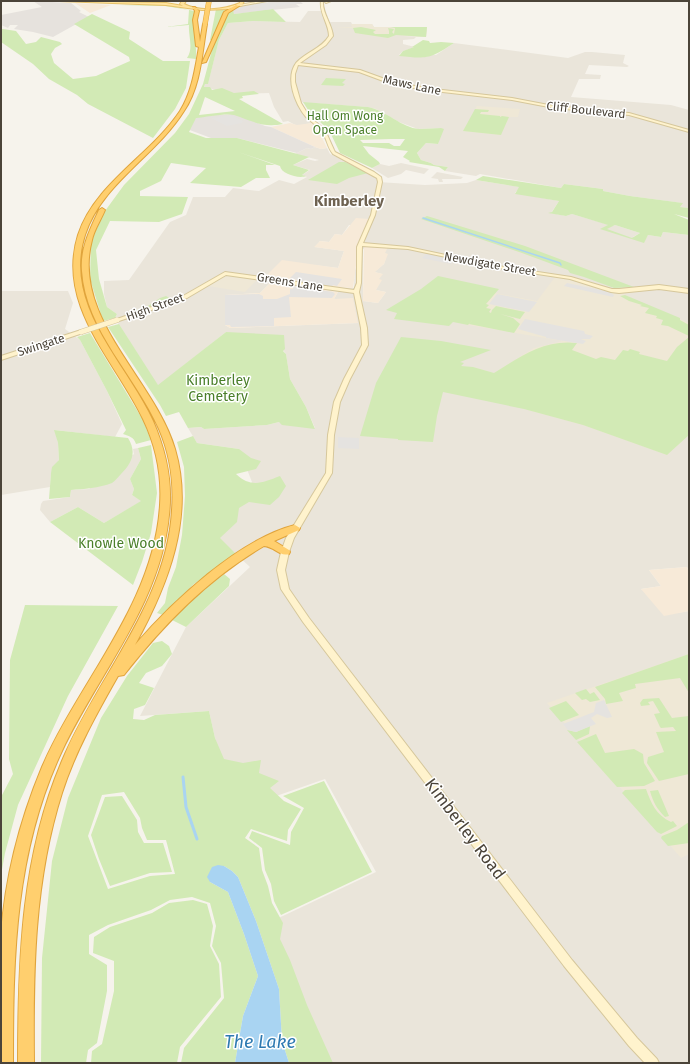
<svg xmlns="http://www.w3.org/2000/svg" width="690" height="1064" font-family="'Fira Sans',sans-serif">
  <rect width="100%" height="100%" fill="#f6f3ec"/>
  <path fill="#eae5da" fill-rule="evenodd" d="M308,11H323L329,22H351L352,24H372L374,27H427L426,37L403,36L416,37L414,39L403,40V44L415,47L403,51L399,55H436L454,43L568,58L585,52H592L625,55L623,63L629,66L627,67L589,65L585,74L601,75L600,79H579L571,97L671,105L689,110V208L679,207L682,203L630,196L603,191V189L564,184L561,188L480,174L476,176L445,171L448,167L434,165L431,163L421,160L417,153L426,143L438,144L441,128L418,129L399,122L376,109L368,107L298,102L303,113L312,123L297,126L288,121L283,122L274,107L269,93L232,94L204,87L205,84L208,83L219,40L228,23L253,21L300,22Z
    M315,147L321,149L327,148L330,154L355,165L376,177L378,182L425,185L467,183L476,180L520,187L515,193L559,201L551,213L566,216L572,214L613,226L615,225L640,233L633,237L644,241L648,235L661,237L663,232L689,235V571L687,567L649,570L661,586L641,589L677,613L689,611V1063H324L268,923L376,872L325,779L236,810L215,738L209,711L140,716L186,627L250,567L214,534L252,482L239,449L197,443L188,428L201,427L204,429L267,425L279,422L315,428L306,407L290,379L286,354L283,350L226,332L158,386L115,318L117,314L107,307L104,294V281L129,280L170,222L186,215L193,197H225L233,188L259,191L279,180L294,184L307,177L302,175L310,170L293,165L307,159L315,161L319,160L295,154L307,148L311,149ZM349,225H351L357,265L355,270L354,288L332,287L314,265L338,268L344,251L315,247L320,241L329,242L335,234L342,235ZM363,249L387,254L384,264L374,272L382,274L378,279L376,290L386,292L378,303L363,301ZM271,282L338,292L334,299L358,323L230,328L225,325V295L260,293Z
    M401,163L429,169L424,174L406,170L401,174L388,178L372,168L380,164L389,166Z
    M437,172L463,177L461,179H442L443,182H439L438,179L431,178Z
    M1,291H68L73,303L65,329L80,340L107,391L122,424L115,437L55,430L58,443L59,460L51,473L50,487L1,495Z
    M138,448L141,459L130,479L134,489L132,495L142,501L104,523L78,507L50,522L40,510L41,504L43,501L70,497L71,490L89,489L134,454L133,449Z"/>
  <path fill="#f7ead8" d="M75,3L111,5L90,13Z
    M290,123L297,125L312,123L319,132L327,148L321,149L315,147L271,127Z
    M356,218L369,219L359,243L353,288L332,287L265,277L282,260L338,268L344,251L314,247L320,241L329,242L335,234L342,235Z
    M364,246L388,247L385,253L388,254L384,264L375,272L383,274L379,279L382,280L376,290L386,292L378,303L363,301Z
    M271,282L338,292L334,299L353,298L358,323L230,328L225,325V295L260,293Z
    M687,567L689,571V611L664,616L641,589L661,586L649,570Z"/>
  <path fill="#e6e2dd" d="M33,1L71,3L81,11L79,12L89,17L53,37L33,32L14,29L18,25H10L8,28L1,25V15L42,7Z
    M277,1H300L303,4H296L300,7L234,14L232,10L245,5Z
    M236,114L265,126L271,127L315,147L311,149L307,148L297,153L237,138H211L187,129L197,116Z"/>
  <path fill="#efe8d6" d="M351,24H372L374,27H427L426,37L396,35L388,38L355,33L353,28H335L352,27Z
    M477,106L520,109L518,117H509L501,135L463,131Z
    M226,275L258,279L245,292L208,286Z
    M555,277L568,279L613,293H622L643,304L689,323V435L667,455L583,425L524,409L473,367L494,373L534,348L563,341L468,325L495,293L537,301Z
    M689,654V854L681,858L547,703Z"/>
  <path fill="#d2eab5" fill-rule="evenodd" d="M260,2L262,3L245,5L233,10L234,14L273,9L286,22L253,21L228,23L219,40L208,84H205L204,87H210L212,90L222,88L234,93L254,91L259,94L242,96L243,98L239,99L283,124C263,128 252,121 234,115C226,113 206,117 196,118L189,132L206,138H237L309,157L293,165L309,170L302,175L306,176C299,179 281,174 280,166L238,152L275,165H266V170L270,178H256L241,187L190,183L206,168L171,163L161,181L140,191V196L188,197L182,214L159,222L110,221L96,250L99,279L107,307L117,314L115,318L103,321L90,279L91,241L105,211L124,185L175,133L189,114L203,84L212,50L227,11L245,4ZM205,97L235,111L199,115Z
    M162,4L194,11C193,28 197,43 196,59L187,58C194,48 188,36 189,25L166,27L188,24L189,10L165,6L119,5Z
    M230,8L226,10L212,40H210L216,9Z
    M92,14L130,32L129,39L163,61H190L186,88L175,109L153,138L88,104L77,95L49,79L33,64L1,42V29H3L16,31L26,44L36,42L41,37L60,42L62,44L55,48L51,54L54,63L73,79L96,76L130,61L129,57L74,24Z
    M361,27L376,30L373,32L375,34H389V31H393H389L388,28L394,29L393,31L392,32L394,34L395,28L390,27H427L426,37L396,35L388,38L355,33L353,28Z
    M423,40L429,41L430,43L441,42L454,43C430,59 427,59 399,56L403,51L414,47H412Z
    M326,78L346,79L342,83L345,84L343,86L321,85Z
    M303,102L368,107C385,110 402,128 419,129C427,129 434,128 441,128L444,129L438,144L426,143L417,153L421,160L431,163L434,165L448,167L445,171L439,167L409,162L410,161L403,157L408,151L363,146L369,154L379,162L380,164L372,168L340,153L329,130L310,113ZM391,139H405L400,146H394L389,143H363L360,140Z
    M475,109L489,110L488,112H481L480,114L500,116V117L502,116L509,117L501,135L463,131Z
    M339,162H345L368,173L349,178L337,184L308,180Z
    M483,176L561,188L564,184L603,189V191L630,196L683,203L680,207L689,208V218L674,214L689,220V235L663,232L661,237L648,235L644,243L600,229L608,225L572,214L566,216L548,213L552,212L559,201L515,194L519,187L476,180ZM615,225L640,233L632,238L607,229Z
    M427,216L525,246L634,287L614,288L584,277L570,273L568,270L522,253L421,219Z
    M438,276L499,289L486,304L489,305L486,308L491,309L489,312L491,313L492,310L496,306L525,312L520,319L500,314L513,318L520,324L514,333L469,324L474,318L468,325L453,322L449,326L394,319L397,313L386,310L421,289Z
    M625,295L680,318V320L689,325V336L668,326L661,325L663,320L656,318L657,316L645,313L649,308L640,306L642,305L629,301L620,296Z
    M166,296L171,299L126,315L125,314L148,306L160,298Z
    M119,324L158,385L226,332L284,335L285,349L283,351L286,354L290,379L306,407L315,429L282,425L279,422L267,425L204,429L201,427L188,428L179,412L166,416L160,405L108,327Z
    M90,333L143,420L151,440L136,444C134,437 129,436 123,434L126,430L107,391L80,340L77,337Z
    M401,337L441,341L491,350L460,362L464,363L461,366L473,367L494,373C520,357 544,339 577,343L572,350L596,359L601,357L615,360L623,350L628,351L630,349L640,352L639,354L667,361L677,347L689,337V435L667,455L583,425L524,409L443,392L437,416L433,442L398,440V439L360,436L376,383Z
    M54,430L128,438C137,452 132,463 121,474C118,477 115,481 112,483C99,488 84,489 71,490L70,497L49,499L51,473L52,467L59,460L58,443Z
    M193,436L197,443L239,449L251,458L261,461L256,469L236,474C251,488 262,483 280,476L286,486L279,497L270,505L249,502L239,508L237,522L220,538L237,555L194,584L163,615L157,613L165,603L168,588L176,567L182,535L185,496L184,467L177,442Z
    M151,445L157,493L151,533L142,562L133,585L50,522L78,507L104,523L141,501L132,495L134,489L130,479L141,459L138,448Z
    M224,574L230,579L229,586L186,627L172,620L194,598Z
    M25,605L118,606L68,696L18,805L5,853L1,875V797L13,774L9,759L10,660Z
    M162,641L169,646L172,654L162,666L146,673L139,683L154,688L145,705L134,709L133,719L144,720L155,715L209,711L215,738L224,759L243,763L261,760L259,773L279,781L270,788L284,801L301,809L288,830L287,841L251,829L245,838L259,848L262,870L268,886L272,903L283,923L280,939L290,960L307,1005L333,1063H289L282,1041L279,989L256,921L238,877L232,871L224,866L210,882L228,892L244,934L258,976L243,1016L235,1063H181L184,1048L224,998L221,963L212,946L216,926L210,903L192,897L170,900L151,910L108,925L89,935V954L107,965V991L97,1043L88,1050L86,1063H41L42,958L52,861L68,798L101,718L127,676L153,643ZM124,792L140,818L142,828L147,840H166L175,874L150,876L108,889L88,836L102,795Z
    M689,654V693L680,678L635,684L636,688L619,693L623,701L606,704L605,699L595,687Z
    M586,689L590,694L594,692L600,700L590,702L586,699L582,700L575,693Z
    M659,698L672,718L689,716V774L659,781L647,763L648,757L664,752L656,732L676,731L673,727L661,728L660,727L654,714L660,713L653,701L648,702L650,705L641,706L640,703L643,699Z
    M566,701L579,715L561,722L549,708Z
    M590,726L589,734L576,740L567,730L576,732Z
    M596,734L605,753L634,749L643,754L644,763L655,781L644,786L617,787L577,742Z
    M324,781L372,872L281,915L274,901L271,884L265,870L262,848L249,838L252,831L290,845L291,832L304,808L283,796Z
    M646,789C651,803 656,815 671,822L673,821L677,826L661,834L657,832L622,793L625,790Z
    M658,790L669,816L665,817C657,809 653,802 650,791Z
    M122,796L137,820L138,832L144,843H163L172,872L150,873L110,886L99,859L91,835L105,797Z
    M689,822V843L668,846L661,838L662,836L677,830Z
    M193,900L207,904L213,926L210,946L219,964L221,997L180,1047L177,1063H91L92,1051L102,1044L114,991V961L93,953L94,937L110,927L152,913L169,903Z"/>
  <path fill="#e5e3e0" d="M299,1L301,3L276,6V7L271,8L273,9L253,11L249,9L265,7L260,8L256,6L245,8L248,9H238L248,5L262,3L264,4Z
    M231,115L243,121L242,123L227,126L211,118Z
    M426,254H431L455,259L451,264L422,258Z
    M296,272L342,279L337,286L333,285L332,287L297,282L298,280L290,278Z
    M567,283L610,292L614,295L613,297L564,286Z
    M293,286L333,292L335,294L332,298L289,297L291,317L274,318V326L231,327L230,325H225V295L259,294L263,296V299H277L290,294V289H293Z
    M497,294L537,302L529,312L489,304Z
    M525,319L584,331L585,334L593,336L590,339H581L586,341L583,344L546,338V337L518,329Z
    M338,437L359,438V449L338,448Z
    M604,700L612,717L607,718L597,714L591,718L596,724L576,732L568,730L563,724L594,712L596,703Z"/>
  <path fill="#a9d4f2" d="M218,865L224,866L232,871L238,877L256,921L279,989L282,1041L289,1063H235L243,1016L258,976L244,934L228,892L210,882L207,877L212,867Z"/>
  <g fill="none" stroke-linecap="round" stroke-linejoin="round">
    <path stroke="#a9d4f2" stroke-width="1.5" d="M423,218L560,263L561,265"/>
    <path stroke="#a9d4f2" stroke-width="3" d="M183,777L186,807L197,839"/>
    <g stroke="#d6c79b" stroke-width="2">
      <path id="secondary" d="M261,1H267L240,6L239,5Z
        M321,1H323C322,13 332,24 333,36L326,45L300,63L360,70L396,83L434,89L512,98L554,106L629,113L689,130V132L629,115L554,108L512,100L434,91L394,85L359,72L298,65L295,74V82L301,103L309,116L325,130L334,150L335,152L374,172L381,177L382,182L375,215L363,243L408,247L498,266L571,277L612,289H619L659,285L689,289V293L659,289L619,293L611,292L570,279L498,268L408,249L362,246L361,283L359,292L367,328L368,345L350,379L340,402L334,435L332,473L294,538L289,552L285,570L289,589L309,618L572,960L637,1038L657,1059L659,1063H645L629,1046L564,966L303,622L281,589L277,570L281,552L286,538L326,473L328,435L334,402L344,379L362,345L361,328L354,293L226,275L187,298L119,321L117,322L114,320L183,296L225,272L354,290L357,283V247L371,215L378,182L377,178L333,154C327,147 327,138 322,132C318,126 311,122 306,117C295,104 285,78 296,63C306,52 321,49 329,36C329,24 319,13 321,1Z
        M327,1H331L326,3L325,2Z
        M81,330L84,332L83,333L1,360V356Z"/>
    </g>
    <g stroke="#e6c16a" stroke-width="2">
      <path id="primary" d="M59,1L166,3L183,6L180,4L182,1H186L184,4C199,12 224,10 240,3V1H244L242,5L229,9L202,10L166,5Z"/>
    </g>
    <g stroke="#e0a43c" stroke-width="2">
      <path id="highway" d="M236,5L239,6L228,13L206,62L202,63L224,12Z
        M193,7H195L199,11L197,20L200,42L203,24L205,23L207,24C202,53 201,86 184,111C156,156 102,183 85,235C62,306 126,362 153,421C166,451 173,481 169,515C161,603 99,673 62,751C15,851 13,955 13,1063H1C1,1020 0,977 1,935C5,877 20,820 42,767C80,680 154,604 160,505C162,475 156,446 143,419C115,360 56,306 78,235C95,183 151,155 180,111C192,92 195,69 199,47L196,46L193,20L195,11Z
        M102,208L105,210C101,220 94,230 92,240C71,318 155,380 175,449C195,517 168,585 135,645C172,602 239,539 295,525L300,528L299,530L274,541L289,550L290,552L289,554C280,557 275,547 264,546C208,579 164,624 124,675L118,676C97,713 75,752 62,793C34,881 33,972 34,1063H18C18,958 21,852 65,754C100,674 167,601 172,510C174,483 170,454 159,429C136,376 86,331 82,271C80,249 90,229 99,210Z"/>
    </g>
    <use href="#secondary" fill="#fff3cd" fill-rule="evenodd"/>
    <use href="#primary" fill="#ffe39c" fill-rule="evenodd"/>
    <use href="#highway" fill="#ffcf6e" fill-rule="evenodd"/>
    <g stroke="#d6c79b" stroke-width="6" stroke-linecap="butt">
      <path id="secondary-bridge" d="M81,332L117,320"/>
    </g>
    <g stroke="#e0a43c" stroke-width="5.5" stroke-linecap="butt">
      <path id="highway-bridge" d="M205,24L209,1"/>
    </g>
    <use href="#secondary-bridge" stroke="#fff3cd" stroke-width="5"/>
    <use href="#highway-bridge" stroke="#ffcf6e" stroke-width="4.5"/>
  </g>
  <g text-anchor="middle" dominant-baseline="central" stroke-width="3" stroke-linejoin="round" paint-order="stroke">
    <g font-size="12" fill="#4b4439" stroke="#fff">
      <text transform="translate(412 85) rotate(12)">Maws Lane</text>
      <text transform="translate(586 110) rotate(6)">Cliff Boulevard</text>
      <text transform="translate(490 264) rotate(10)">Newdigate Street</text>
      <text transform="translate(290 282) rotate(9)">Greens Lane</text>
      <text transform="translate(155 307) rotate(-20)">High Street</text>
      <text transform="translate(41 345) rotate(-18)">Swingate</text>
    </g>
    <g font-size="12" fill="#4a7f2a" stroke="#fff">
      <text x="345" y="116">Hall Om Wong<tspan x="345" dy="14">Open Space</tspan></text>
    </g>
    <g font-size="14" fill="#4a7f2a" stroke="#fff">
      <text x="218" y="380">Kimberley<tspan x="218" dy="16">Cemetery</tspan></text>
      <text x="121" y="543">Knowle Wood</text>
    </g>
    <g font-size="15" font-weight="bold" fill="#6e6250" stroke="#fff">
      <text x="349" y="201">Kimberley</text>
    </g>
    <g font-size="17" fill="#4b4439" stroke="#fff">
      <text transform="translate(465 829) rotate(53)">Kimberley Road</text>
    </g>
    <g font-size="18" font-style="italic" fill="#2e7ab2" stroke="#fff">
      <text x="260" y="1042">The Lake</text>
    </g>
  </g>
  <rect width="690" height="1064" fill="none" stroke="#4b4439" stroke-width="4"/>
</svg>
